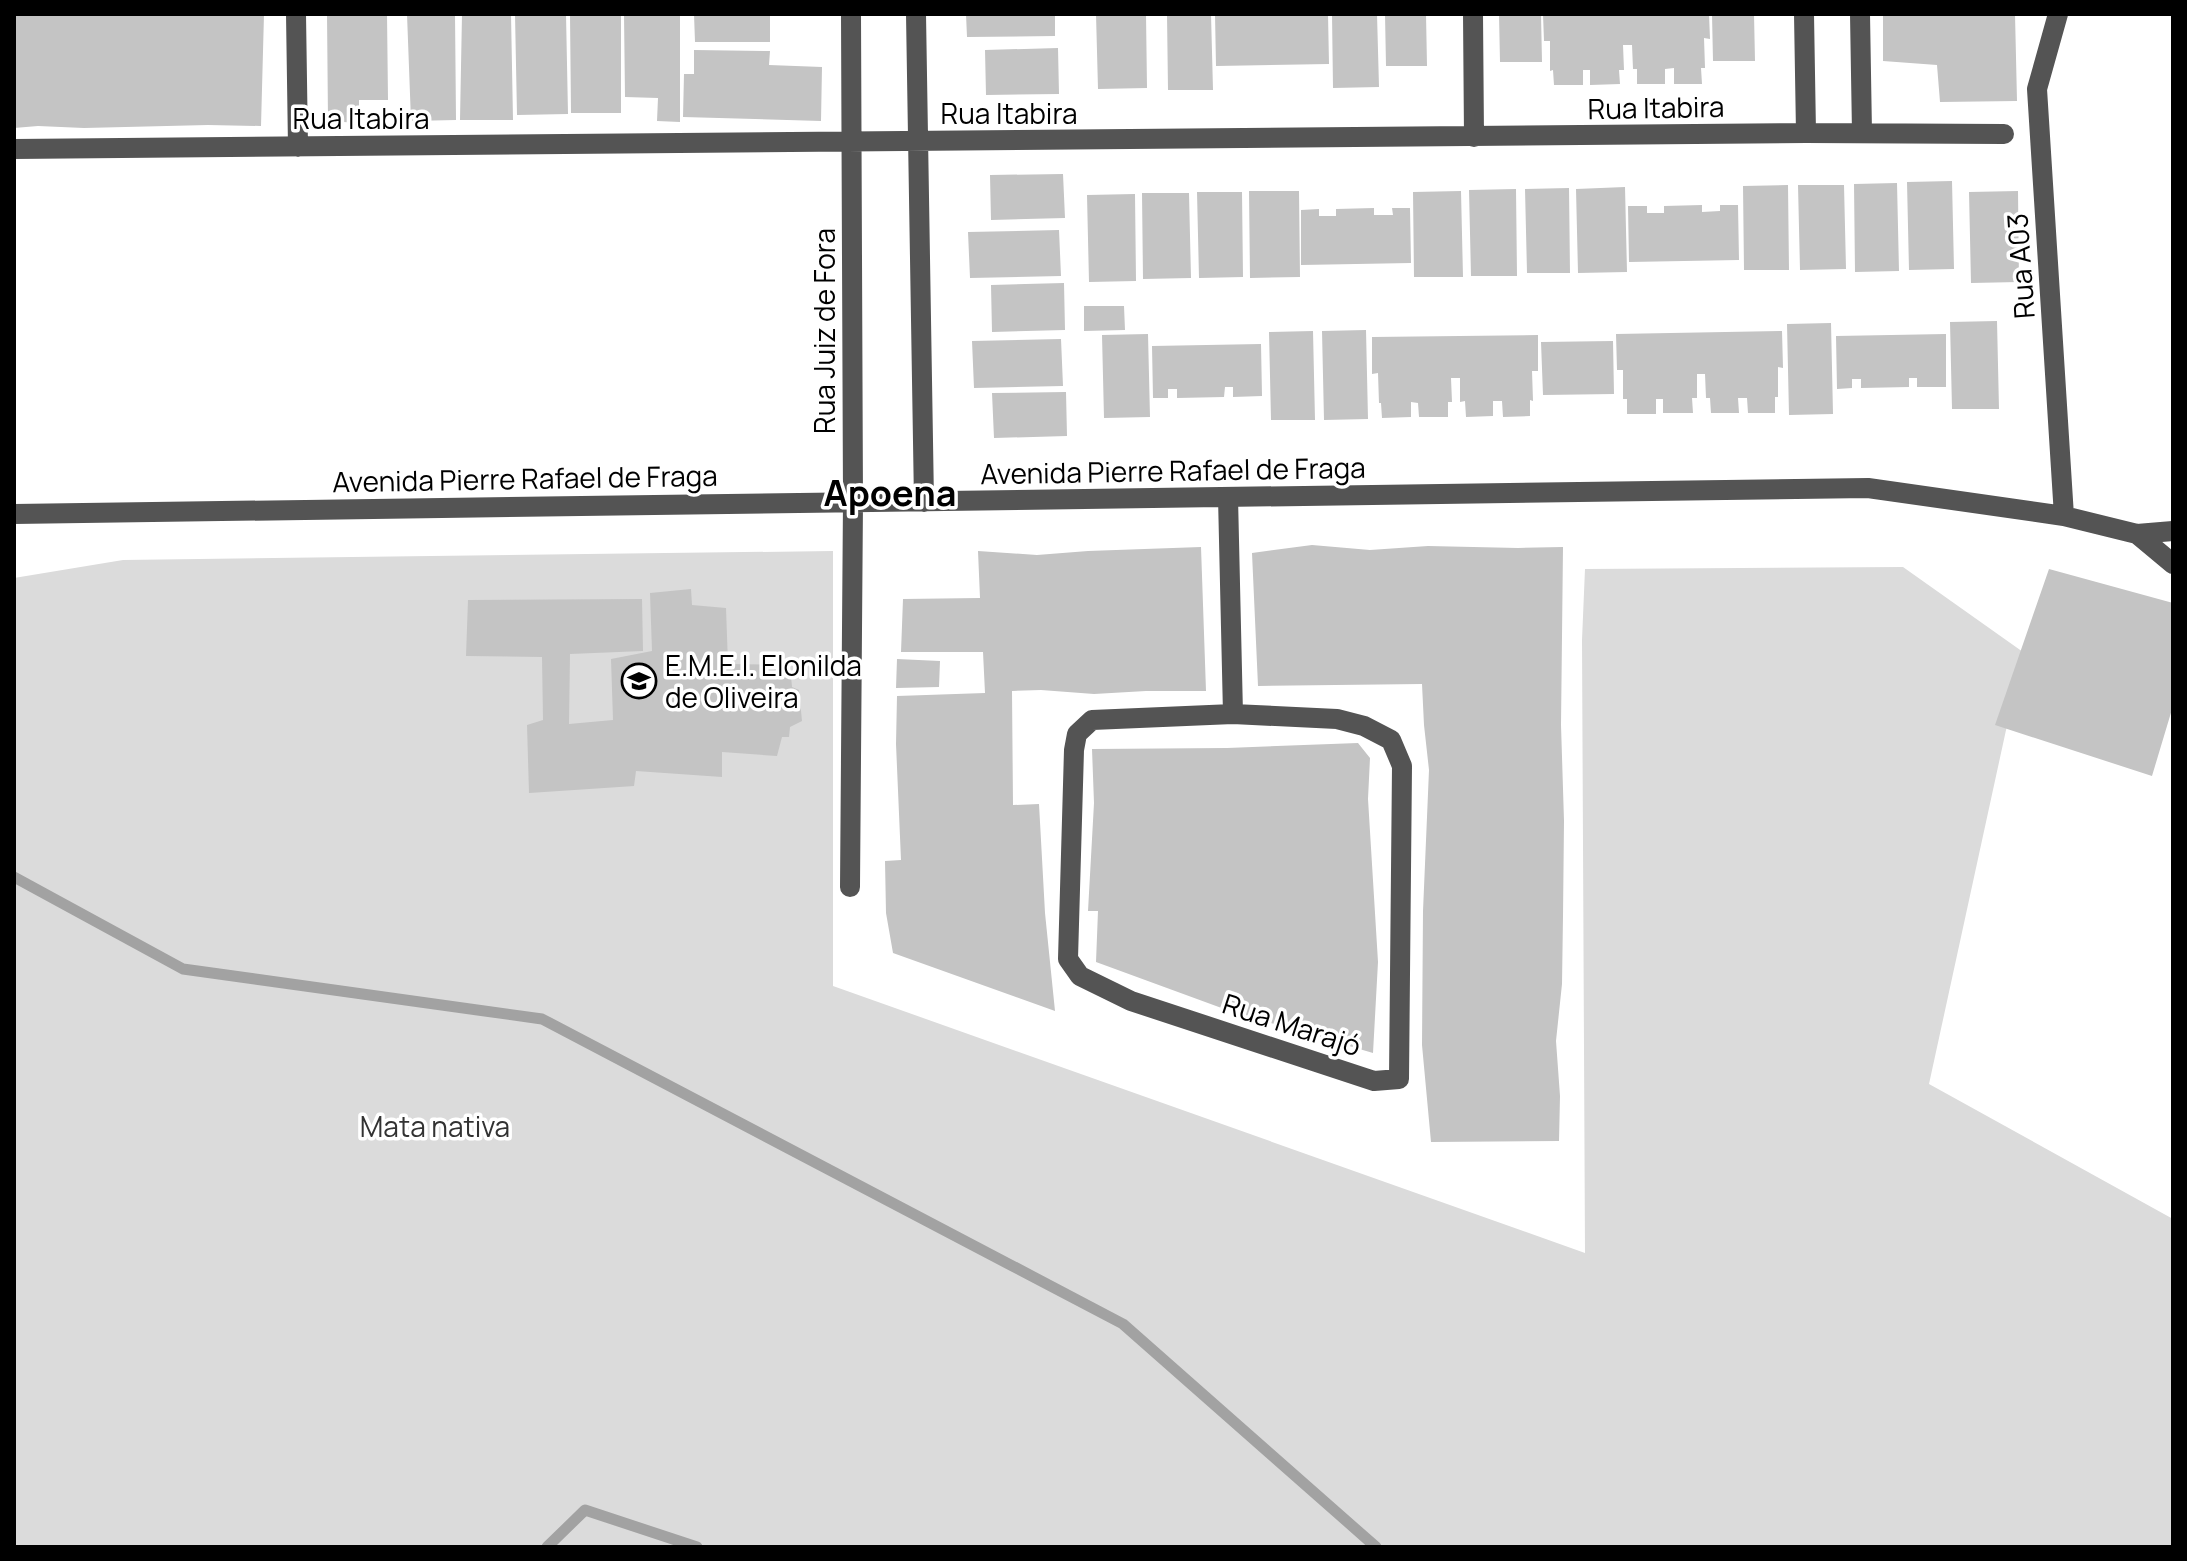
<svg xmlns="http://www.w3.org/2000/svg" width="2187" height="1561" font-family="Manrope,sans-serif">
  <rect width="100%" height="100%" fill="#fff"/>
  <path fill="#dbdbdb" d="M833,551V986L1585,1253L1582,640L1585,569L1903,567L2023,652L1929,1084L2173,1219V1547H14V578L123,560Z"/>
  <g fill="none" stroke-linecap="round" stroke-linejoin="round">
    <path stroke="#a2a2a2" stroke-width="11" d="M14,877L183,969L542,1019L1123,1324L1376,1547
      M547,1547L585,1510L697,1547"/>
  </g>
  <path fill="#c4c4c4" d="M14,14H264L261,126L208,125L84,128L38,126L14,128Z
    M327,14H387L388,100H359V123L328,121Z
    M407,14H455L456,120L411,121Z
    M462,14H511L513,120H460Z
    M515,14H566L568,114L517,115Z
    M570,14H621V113H571Z
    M624,14H680V122L657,121L658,98L625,97Z
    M694,14H770V42H695Z
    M966,14H1055V36L967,37Z
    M1096,14H1146L1147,88L1098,89Z
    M1167,14H1211L1213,90H1168Z
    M1215,14H1328L1329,64L1216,66Z
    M1332,14H1377L1379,87L1333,88Z
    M1385,14H1426L1427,66H1386Z
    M1499,14H1541L1542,62H1500Z
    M1543,14H1709L1710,39L1704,38L1705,68H1701L1702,84H1674V68L1665,69V84H1637V69H1633L1632,45H1623L1624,70H1619L1620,84L1590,85V70H1583V85H1554L1553,70L1550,71V41H1544Z
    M1712,14H1754L1755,61H1713Z
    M1883,14H2015L2017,101L1940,102L1937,65L1883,61Z
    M1058,48L1059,94L986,95L985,50Z
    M694,50L770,51L769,65L822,67L821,121L683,117L684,74H694Z
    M1063,174L1065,218L991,220L990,175Z
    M1952,181L1954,269L1909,270L1907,182Z
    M1897,183L1899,271L1855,272L1854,184Z
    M1788,185L1789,270H1744L1743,186Z
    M1798,185H1844L1846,269L1800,270Z
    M1625,187L1627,272L1578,273L1576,189Z
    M1569,188L1570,273H1527L1525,189Z
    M1516,189L1517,276H1471L1469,190Z
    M1249,191H1299L1300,277L1250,278Z
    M1461,191L1463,277H1414L1413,192Z
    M2018,191L2019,282L1971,283L1969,192Z
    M1197,192H1242L1243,277L1199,278Z
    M1142,193H1189L1191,278L1143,279Z
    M1135,194L1136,281L1089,282L1087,195Z
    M1702,205V212L1720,211V205H1738L1739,260L1629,262L1628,206H1647V213H1664V206Z
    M1374,208V215H1393L1392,208H1410L1411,263L1301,265V210L1319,209V216H1336V209Z
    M1059,230L1061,276L970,278L968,232Z
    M1064,283L1065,330L992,332L991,285Z
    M1084,306H1124L1125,330L1084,331Z
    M1997,321L1999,409H1952L1950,322Z
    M1831,323L1833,414L1789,415L1787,324Z
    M1366,330L1368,419L1324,420L1322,331Z
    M1313,331L1315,420H1271L1269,332Z
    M1782,331L1783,368L1778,367V397H1775V413H1748L1747,398H1738L1739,413H1711L1710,398H1706L1705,374H1697V398H1692L1693,413H1663V399H1656V414H1627V399H1623V370H1617L1616,334Z
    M1148,334L1150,417L1104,418L1102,335Z
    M1946,334V387H1917V378H1909V387L1861,388V379H1852V388L1837,389L1836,336Z
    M1538,335V371H1532L1533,401L1530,400V416L1503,417L1502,401H1493V416L1466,417L1465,401L1460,402V378H1451L1452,402H1448V417H1419L1418,403L1411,402V417L1382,418L1381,403H1379L1378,373L1372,374V337Z
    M1061,339L1063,386L974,388L972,341Z
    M1613,341L1614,394L1543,395L1541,342Z
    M1261,344L1262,396L1233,397V387H1225L1224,397L1177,398V389H1168V398H1153L1152,346Z
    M1066,392L1067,436L994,438L992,393Z
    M1312,545L1370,550L1428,546L1518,548L1563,547L1561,725L1564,821L1563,916L1562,984L1556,1041L1560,1096L1559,1141L1431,1142L1422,1045L1423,911L1429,770L1424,725L1422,684L1258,686L1252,553Z
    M1201,547L1206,691H1146L1094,694L1041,690L1012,691L1013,805L1039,804L1045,913L1055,1011L893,953L886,913L885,861L901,860L896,744L897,696L985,693L983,652H901L903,599L980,598L978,551L1037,555L1088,551Z
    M2049,569L2173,603V706L2152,776L1995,725Z
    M691,589L692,605L726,608L728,664L790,665L792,687L799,690L802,721L790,727L789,737H782L777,756L722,752V777L636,771L634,786L529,793L527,725L543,720L542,657L466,656L468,600L642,599L643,651L570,654L569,724L613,720L611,659L652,651L650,593Z
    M897,659L940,661L939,687L896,688Z
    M1358,743L1370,758L1368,799L1378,962L1373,1053L1227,1010L1096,962L1098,911H1088L1094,803L1092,749L1227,748Z"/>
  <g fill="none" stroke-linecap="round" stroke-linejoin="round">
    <path stroke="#545454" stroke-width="20" d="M296,14L298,147
      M916,14L924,502
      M1473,14L1474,137
      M1804,14L1806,133
      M1860,14L1862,133
      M2058,14L2037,89L2064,516
      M14,149L1806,133L2004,134
      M1228,497L1233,714
      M14,514L1868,488L2064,516L2137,534L2173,531
      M2137,534L2173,564
      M1233,714L1337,719L1364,726L1391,740L1402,766L1399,1079L1374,1081L1131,1001L1080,976L1068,959L1074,750L1077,734L1092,720Z
      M850,887L853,501L851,14"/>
  </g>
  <defs>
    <g id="school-ring" transform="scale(1.8)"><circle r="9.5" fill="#fff" stroke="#000" stroke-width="1.5"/><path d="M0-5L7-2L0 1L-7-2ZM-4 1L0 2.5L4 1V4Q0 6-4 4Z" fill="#000"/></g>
  </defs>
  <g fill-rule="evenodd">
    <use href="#school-ring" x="639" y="681"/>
  </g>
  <g text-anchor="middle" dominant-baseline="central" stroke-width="7" stroke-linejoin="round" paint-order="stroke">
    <g font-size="28" fill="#000" stroke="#fff">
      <text transform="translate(1656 107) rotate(-1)">Rua Itabira</text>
      <text x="1009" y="113">Rua Itabira</text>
      <text x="361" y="118">Rua Itabira</text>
      <text transform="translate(2020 266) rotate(-94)">Rua A03</text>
      <text transform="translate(824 331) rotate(-90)">Rua Juiz de Fora</text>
      <text transform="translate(1173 470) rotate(-1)">Avenida Pierre Rafael de Fraga</text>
      <text transform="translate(525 478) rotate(-1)">Avenida Pierre Rafael de Fraga</text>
      <text transform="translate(1292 1024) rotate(18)">Rua Marajó</text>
    </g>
    <g font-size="28" fill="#000" stroke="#fff" text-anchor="start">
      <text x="665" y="665">E.M.E.I. Elonilda<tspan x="665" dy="32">de Oliveira</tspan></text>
    </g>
    <g font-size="28" fill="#323232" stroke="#fff">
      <text x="435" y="1126">Mata nativa</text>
    </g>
    <g font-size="36" font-weight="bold" fill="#000" stroke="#fff">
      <text x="890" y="492">Apoena</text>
    </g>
  </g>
  <rect width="2187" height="1561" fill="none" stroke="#000000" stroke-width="32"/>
</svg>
